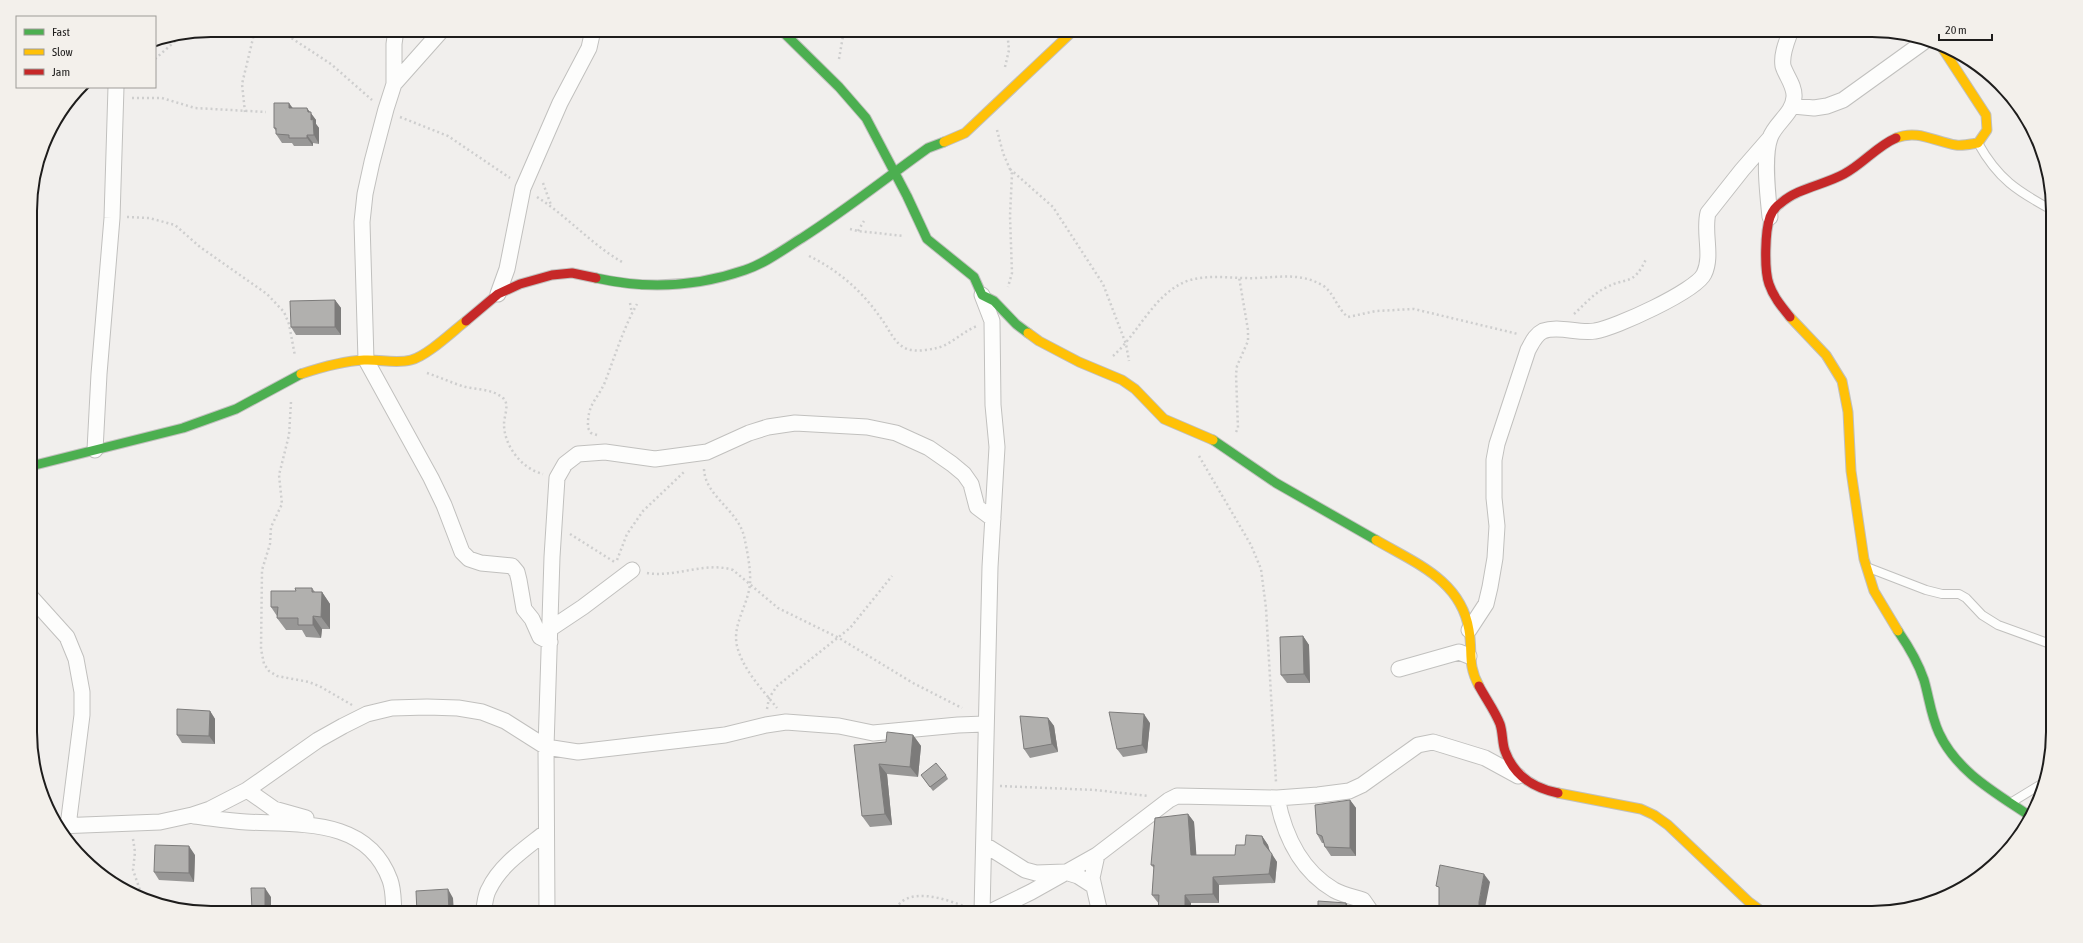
<svg xmlns="http://www.w3.org/2000/svg" width="2083" height="943" font-family="'Asap Condensed',sans-serif">
  <rect width="100%" height="100%" fill="#f1efed"/>
  <g fill="none" stroke-linecap="round" stroke-linejoin="round">
    <g stroke="#c1c0be" stroke-width="10">
      <path id="lane" d="M1978,143C1998,179 2017,191 2052,210
        M1869,568L1926,590L1942,594H1959L1966,598L1982,615L1998,625L2053,645
        M2012,802L2043,783"/>
    </g>
    <g stroke="#c1c0be" stroke-width="17">
      <path id="street" d="M396,30L394,44V84L386,109L372,162L365,194L362,222L366,360L431,478L444,505L462,552L469,559L481,563L512,566L517,572L519,580L524,609L532,619L540,637L550,642
        M394,84L442,30
        M1793,106L1814,108L1827,106L1843,100L1925,41
        M1770,217C1768,197 1763,157 1770,138C1775,123 1793,114 1794,97C1795,86 1786,76 1783,66C1781,54 1787,41 1791,30
        M498,294L507,269L523,188L560,103L589,48L593,30
        M982,295L992,321L993,405L997,447L990,567L982,913
        M95,450L99,374L112,218L116,87
        M31,597L67,637L76,659L82,692V715L68,826
        M550,629L583,607L632,570
        M1469,630L1486,604L1490,587L1495,558L1497,526L1494,498V460L1497,444L1528,350C1532,343 1535,335 1543,331C1559,325 1578,334 1595,331C1615,328 1696,291 1704,274C1713,256 1703,232 1708,213L1742,170L1769,139
        M1399,669L1459,652L1469,656
        M247,790L274,809L306,818
        M1277,798C1284,834 1300,870 1334,890C1343,895 1354,897 1363,900L1372,913
        M194,816C211,818 229,821 246,822C299,825 367,817 390,880C394,891 393,902 394,913
        M58,826L160,822L192,815L210,809L247,790L318,740L343,726L367,714L392,708L427,707L458,708L482,712L505,721L546,747L578,752L725,735L766,725L786,722L839,726L873,733L958,725L985,724L986,722
        M985,845L1025,870L1036,873L1065,872L1078,876L1092,885
        M1097,855L1092,878L1100,913
        M483,913C485,905 485,895 489,889C500,865 526,848 546,832
        M547,913L546,747L552,557L557,478L565,464L578,454L605,452L655,459L707,452L749,433L768,427L795,423L867,427L896,433L929,448L952,464L964,474L971,484L977,507L993,519
        M988,913L1031,892L1097,855L1169,800L1177,796L1277,798L1318,795L1349,791L1362,785L1418,745L1433,742L1485,758L1518,776"/>
    </g>
    <g stroke="#c1c0be" stroke-width="11">
      <path id="fast" d="M781,30L839,87L866,118L907,196L927,239L974,277L982,295L994,301L1016,324L1028,333
        M596,278C645,289 696,287 745,270C766,263 784,249 802,238C846,210 886,178 928,148L944,142
        M1213,440L1276,483L1376,540
        M31,466L183,428L236,409L301,374
        M1898,631C1909,647 1918,662 1924,680C1929,697 1931,716 1939,733C1957,772 1996,793 2030,816"/>
    </g>
    <g stroke="#c1c0be" stroke-width="11">
      <path id="slow" d="M1896,138C1918,129 1935,142 1956,145C1963,146 1971,144 1978,143L1987,130L1986,115L1939,43
        M944,142L965,133L1074,30
        M1790,317L1826,355L1842,381L1848,412L1851,471L1864,559L1874,591L1898,631
        M1028,333L1039,341L1079,362L1122,380L1135,389L1164,419L1213,440
        M301,374C322,367 342,361 364,360C380,359 395,364 411,360C427,356 452,332 466,321
        M1376,540C1415,563 1461,580 1469,630C1473,653 1467,664 1479,686
        M1558,793L1641,809L1654,815L1668,825L1749,902L1764,913"/>
    </g>
    <g stroke="#c1c0be" stroke-width="11">
      <path id="jam" d="M1790,317C1781,306 1773,296 1769,284C1764,270 1765,231 1770,217C1772,212 1776,206 1781,203C1798,188 1824,185 1844,174C1863,164 1877,146 1896,138
        M466,321L498,294L520,284L552,275L572,273L596,278
        M1479,686C1486,699 1495,711 1500,724C1503,733 1502,743 1505,751C1514,776 1533,788 1558,793"/>
    </g>
    <path stroke="#cecece" stroke-width="2.5" stroke-dasharray="2 3" stroke-linecap="butt" d="M279,30L331,64L372,100
      M181,37L189,34
      M155,59L181,36
      M839,59L844,30
      M1005,67L1009,50L1007,30
      M132,98H162L195,108L266,112
      M245,112L242,84L255,30
      M400,117L448,136L510,178
      M997,130L1003,153L1012,174L1010,216L1012,273L1008,287
      M1010,169L1053,207L1103,284L1126,344L1129,361
      M543,183L551,205
      M537,197C567,216 591,244 622,262
      M127,217L149,218L175,225L200,247L267,294L284,312L289,324L295,356
      M850,229L858,231L904,236
      M858,231L864,221
      M809,256C838,270 862,291 880,317C889,328 893,343 907,349C916,352 928,350 937,348C952,344 962,332 977,326
      M630,303L632,314
      M1574,314C1584,305 1593,294 1605,288C1627,276 1633,287 1646,259
      M1113,356C1139,333 1155,291 1190,280C1212,274 1235,279 1257,278C1280,277 1301,273 1322,285C1334,292 1337,309 1348,317L1376,311L1414,309L1518,334
      M427,373C439,377 450,382 462,386C475,390 491,388 503,398C510,404 504,416 504,424C504,446 522,469 543,474
      M291,402L289,435L279,475L282,504L271,527L270,544L262,570L261,649L264,664L269,671L277,676L309,682L321,687L352,705
      M1236,432L1238,428L1236,374L1237,366L1248,341V330L1239,277
      M597,435L591,433L588,428C587,403 597,401 605,382C615,356 623,329 637,304
      M1199,456L1251,545L1261,569L1266,608L1276,782
      M704,469C705,496 737,509 744,536C747,550 751,569 750,584C748,605 732,625 737,646C743,670 762,689 777,708
      M570,534L616,563
      M617,560L627,534L643,511L684,472
      M647,573C676,578 705,561 733,570L778,608L839,638L913,683L962,708
      M767,709L769,698L777,686L850,628L892,576
      M1000,786L1095,790L1149,796
      M133,839L135,852L133,870L143,899
      M894,913C904,884 946,899 966,907"/>
    <use href="#lane" stroke="#fdfdfc" stroke-width="8"/>
    <use href="#street" stroke="#fdfdfc" stroke-width="15"/>
    <use href="#fast" stroke="#4caf50" stroke-width="9"/>
    <use href="#slow" stroke="#ffc107" stroke-width="9"/>
    <use href="#jam" stroke="#c62828" stroke-width="9"/>
  </g>
  <path fill="#989796" d="M292,108L310,112L316,120V124L319,128V144L313,143V146H294L292,143H282L276,134V131L274,128Z
    M335,300L341,308V335H296L291,327Z
    M312,588L315,592H322L330,604V629H322L321,638L306,637L302,630H286L277,618V616L271,607L296,591Z
    M1303,636L1309,645L1310,683H1287L1281,675Z
    M210,711L215,719V744L182,743L177,735Z
    M1048,718L1054,726L1058,752L1030,758L1024,749Z
    M1150,723L1147,753L1123,757L1117,749Z
    M913,735L921,746L918,777L887,774L892,825L870,827L862,816L886,742Z
    M946,775L948,779L933,791L924,779Z
    M1350,800L1356,808V856H1331L1325,847L1324,843H1322L1317,834Z
    M1188,814L1194,822L1196,855H1235L1245,845L1262,836L1268,845L1270,852L1277,862L1275,883L1219,885V903H1191V913H1158L1159,904L1152,895L1154,868L1151,865Z
    M195,855L194,882L159,880L154,872Z"/>
  <path fill="#7c7b7a" d="M289,103L295,111L289,108Z
    M307,108L316,120V124L319,128V144L314,135L311,120L308,112Z
    M307,135L313,143V146L307,138Z
    M335,300L341,308V335L335,327Z
    M322,592L330,604V629L321,617Z
    M313,616L322,629L321,638L313,625Z
    M1303,636L1309,645L1310,683L1304,674Z
    M210,711L215,719V744L209,736Z
    M1144,714L1150,723L1147,753L1142,745Z
    M1048,718L1054,726L1058,752L1052,744Z
    M913,735L921,746L918,777L910,767Z
    M879,764L887,774L892,825L885,814Z
    M1350,800L1356,808V856L1350,848Z
    M1188,814L1194,822L1197,863L1191,855Z
    M1262,836L1268,845L1270,852L1264,844Z
    M189,846L195,855L194,882L189,873Z
    M1272,854L1277,862L1275,883L1269,874Z
    M1484,874L1490,882L1484,913H1479V902Z
    M1213,877L1219,885V903L1213,894Z
    M265,888L271,897V913H265Z
    M448,889L453,898L454,913H449Z
    M1185,895L1191,903V913H1185Z
    M1346,903L1352,911V913H1346Z"/>
  <path fill="#b1b0ae" stroke="#7c7b7a" d="M274,103H289V108H307L308,112H311V120L313,119L314,135H307V138H289V135L276,134V128H274Z
    M335,300V327H291L290,301Z
    M295,588H312V592H322L321,617L313,616V625H298V618H277L278,607H271V591H296Z
    M1303,636L1304,674L1281,675L1280,637Z
    M177,709L210,711L209,736L177,735Z
    M1109,712L1144,714L1142,745L1117,749Z
    M1020,716L1048,718L1052,744L1024,749Z
    M887,732L913,735L910,767L879,764L885,814L862,816L854,745L886,742Z
    M936,763L946,775L930,787L921,775Z
    M1350,800V848L1325,847L1322,836L1317,834L1315,805Z
    M1188,814L1191,855H1235L1236,845H1245L1246,835L1262,836L1264,844L1272,854L1269,874L1213,877V894L1185,895V913H1158L1159,895H1152L1154,865H1151L1155,818Z
    M155,845L189,846V873L154,872Z
    M1440,865L1484,874L1479,902V913H1439V887L1436,886Z
    M251,888H265V913H254L253,910H252Z
    M448,889L449,913H417L416,891Z
    M1318,901L1346,903V913H1318Z"/>
  <path d="M0 0H2083V943H0ZM211 37H1872A174 174 0 0 1 2046 211V732A174 174 0 0 1 1872 906H211A174 174 0 0 1 37 732V211A174 174 0 0 1 211 37Z" fill="#f3f0eb" fill-rule="evenodd"/>
  <path fill="none" stroke="#1e1d1c" stroke-width="2" d="M211 37H1872A174 174 0 0 1 2046 211V732A174 174 0 0 1 1872 906H211A174 174 0 0 1 37 732V211A174 174 0 0 1 211 37Z"/>
  <rect x="16" y="16" width="140" height="72" fill="#f3f0eb" stroke="#9e9c98"/>
  <rect x="24" y="29" width="20" height="6" fill="#4caf50" stroke="#9e9c98"/>
  <text x="52" y="36" font-size="12" fill="#1e1d1c">Fast</text>
  <rect x="24" y="49" width="20" height="6" fill="#ffc107" stroke="#9e9c98"/>
  <text x="52" y="56" font-size="12" fill="#1e1d1c">Slow</text>
  <rect x="24" y="69" width="20" height="6" fill="#c62828" stroke="#9e9c98"/>
  <text x="52" y="76" font-size="12" fill="#1e1d1c">Jam</text>
  <path d="M1939 34v6h53v-6" fill="none" stroke="#1e1d1c" stroke-width="2"/>
  <text x="1945" y="34" font-size="12" fill="#1e1d1c" stroke="#f3f0eb" stroke-width="3" paint-order="stroke">20 m</text>
</svg>
